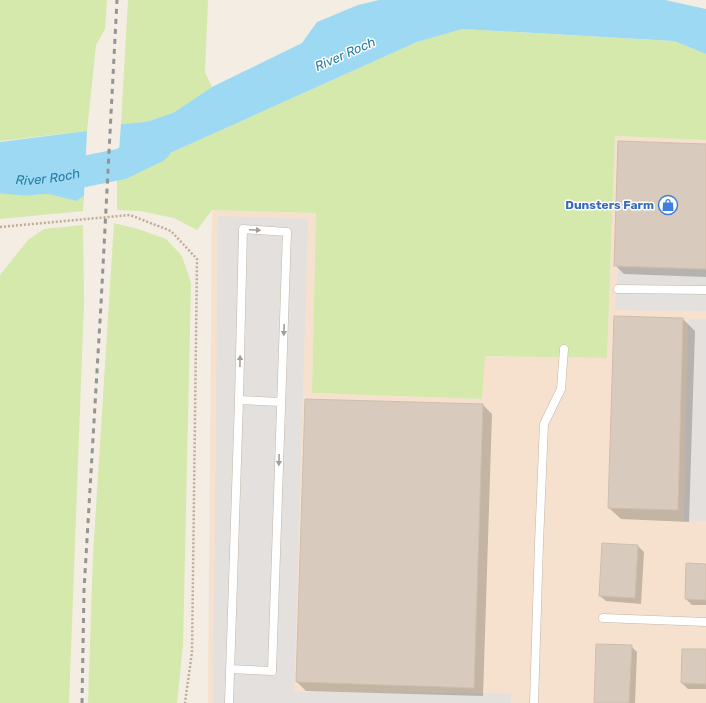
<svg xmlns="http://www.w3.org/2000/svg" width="706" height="703" font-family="Rubik,sans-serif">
  <rect width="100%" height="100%" fill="#f3ede4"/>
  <path fill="#f6e1ce" d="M615,136L706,140V703H208L212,210L316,213L312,393L482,399L485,356L607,358Z"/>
  <path fill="#d4e9ab" d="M0,0H107L105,29L96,45L87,131L0,141Z
    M128,0H208L205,72L212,87L173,113L146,122L121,124Z
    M461,29L674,41L706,54V140L615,136L607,358L485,356L482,399L312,393L316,213L212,210L197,230L174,218L140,211L117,210V177L417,42Z
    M24,188L76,201L84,196L83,211L0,219V193Z
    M114,223L138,229L166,239L182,256L191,283L183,645L177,703H88L93,555Z
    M83,225L84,302L69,703H0V275L28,240L44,229Z"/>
  <path fill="#e3e0dd" d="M218,216L308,219L294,692L511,693V703H213Z
    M618,268L706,270V311L615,310Z
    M688,319H706V521H684Z"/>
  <path fill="#9dd9f2" d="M379,0H665L706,9V54L674,41L462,29L417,42L117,177L121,124L146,122L173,113L212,87L302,43L317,22L358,5Z
    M87,131L84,196L76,201L24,188L0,193V142Z"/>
  <path fill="#0003" d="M706,145V277L624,274L615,265Z
    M615,317L683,319L695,331L689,522L621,519L609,508Z
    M483,405L492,414L483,696L306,691L297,682Z
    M638,546L644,552L641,604L606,601L600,596Z
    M687,564L706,565V605H692L686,599Z
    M631,646L637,652L635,703H595Z
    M706,650V689H688L682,683Z"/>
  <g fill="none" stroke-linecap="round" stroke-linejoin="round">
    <path stroke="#9dd9f2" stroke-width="31" id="s1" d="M0,178L27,180L57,177L121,164L156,147"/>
  </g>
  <path fill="#d8cabc" stroke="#d0beac" d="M618,141L706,144V269L614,266Z
    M614,316L683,318L678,510L608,508Z
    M305,399L483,404L474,688L296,682Z
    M602,543L638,545L635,598L599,596Z
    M686,563L706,564V600L685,599Z
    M596,644L632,645L629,703H594Z
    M682,649H706V684L681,683Z"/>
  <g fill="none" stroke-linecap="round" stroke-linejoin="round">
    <g stroke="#c1b6a9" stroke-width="9">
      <path id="lane" d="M618,289L706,290
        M239,400L281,402
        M603,618L706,622
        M229,703L239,400L243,229L287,232L272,671L230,669
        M534,703L539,543L544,424L561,389L564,349"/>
    </g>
    <path stroke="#c1ad97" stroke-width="2.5" stroke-dasharray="2 2" stroke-linecap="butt" d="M0,227L130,215L171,231L197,259L192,652L185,703"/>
    <use href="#lane" stroke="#fff" stroke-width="8"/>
    <path stroke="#949494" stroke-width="3" stroke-dasharray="5 5" stroke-linecap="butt" d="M82,703L84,590L101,304L117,0"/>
  </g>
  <defs><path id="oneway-solid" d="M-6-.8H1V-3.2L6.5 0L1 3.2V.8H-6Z"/></defs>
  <g fill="#a29e9a">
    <use href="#oneway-solid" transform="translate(255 230) rotate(3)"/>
    <use href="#oneway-solid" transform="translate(284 330) rotate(92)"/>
    <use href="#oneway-solid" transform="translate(240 361) rotate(-89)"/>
    <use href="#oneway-solid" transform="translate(279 460) rotate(92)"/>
  </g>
  <defs>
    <g id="shop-ring" transform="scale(1)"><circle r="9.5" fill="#fff" stroke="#3f7fe0" stroke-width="1.5"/><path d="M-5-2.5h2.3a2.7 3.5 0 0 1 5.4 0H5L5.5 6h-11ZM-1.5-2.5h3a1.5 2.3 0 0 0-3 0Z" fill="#3f7fe0"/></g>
  </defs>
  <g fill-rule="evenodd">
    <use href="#shop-ring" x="668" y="205"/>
  </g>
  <g text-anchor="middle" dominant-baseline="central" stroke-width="3" stroke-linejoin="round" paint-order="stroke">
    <g font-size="12" font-weight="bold" fill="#366cbe" stroke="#fff" text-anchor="end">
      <text x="654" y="205">Dunsters Farm</text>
    </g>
    <g font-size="13" font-style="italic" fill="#287ca4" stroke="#fff">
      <text transform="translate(345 54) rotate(-24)">River Roch</text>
      <text stroke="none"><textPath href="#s1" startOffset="48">River Roch</textPath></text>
    </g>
  </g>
</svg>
